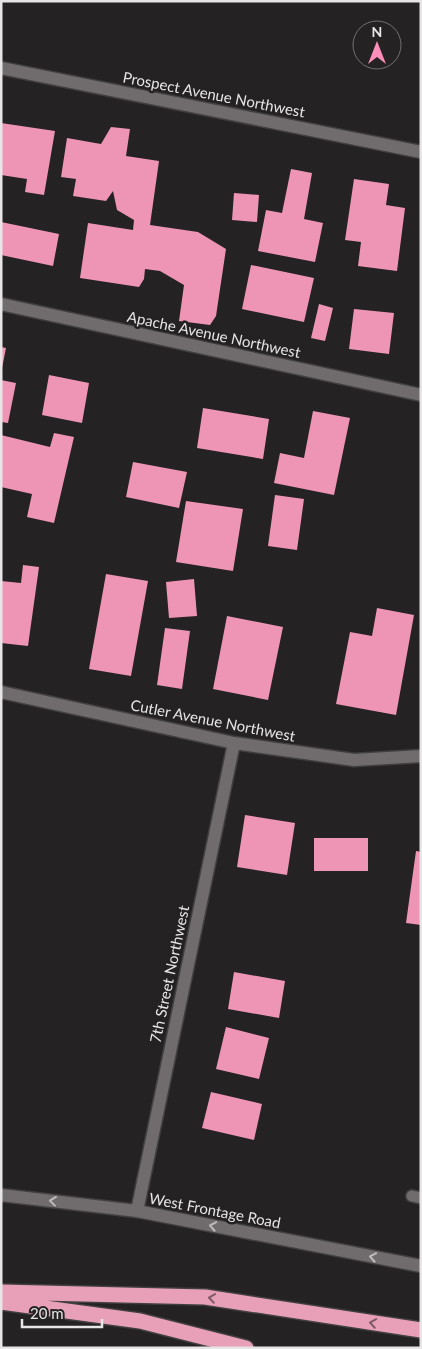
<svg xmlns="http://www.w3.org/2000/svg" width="422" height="1349" font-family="Lato,sans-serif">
  <rect width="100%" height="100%" fill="#252223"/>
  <path fill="#ee95b6" d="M1,123L55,131L44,195L25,192L27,179L1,175Z
    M111,127L130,129L126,156L159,161L150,225L198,232L226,249L216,316L210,325L179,321L184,285L160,271L145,269L144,279L139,287L80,278L88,223L133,230L134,220L117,210L113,191L106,201L73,196L76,179L61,177L67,138L101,144Z
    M291,169L312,173L304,219L323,223L315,262L258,251L266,210L282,213Z
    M354,179L389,184L386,205L405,208L397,271L358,266L361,242L345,240Z
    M234,193L259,195L257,222L232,220Z
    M1,222L59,234L53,266L1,255Z
    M251,265L314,278L304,322L242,309Z
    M319,304L333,308L325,341L311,338Z
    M354,309L394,313L389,354L349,349Z
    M1,347L6,348L2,368H1Z
    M49,375L89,383L82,423L42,415Z
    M1,380L16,383L8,423L1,422Z
    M203,408L269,419L263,459L197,448Z
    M313,411L350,418L334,495L274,483L280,453L304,458Z
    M54,433L74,437L54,523L27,517L32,494L1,487V435L50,447Z
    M133,462L187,472L179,508L126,497Z
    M275,495L304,499L297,550L268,546Z
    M186,501L243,509L233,571L176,562Z
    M23,565L39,567L28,646L1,643V581L21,583Z
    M106,574L148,581L131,676L89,669Z
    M194,579L197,616L169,618L166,582Z
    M377,608L414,615L396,715L336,704L350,632L372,636Z
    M227,616L283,627L268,700L213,689Z
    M165,628L190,631L182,689L157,685Z
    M245,815L295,823L287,875L237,867Z
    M314,838H368V871H314Z
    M416,851L421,852V925L406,923Z
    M234,972L285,981L279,1018L228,1009Z
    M226,1027L269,1038L259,1079L216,1069Z
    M211,1092L262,1104L254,1140L202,1128Z"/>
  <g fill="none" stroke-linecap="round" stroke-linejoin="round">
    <g stroke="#423f40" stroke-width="14">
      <path id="service" d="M412,1196L421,1198"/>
    </g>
    <g stroke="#423f40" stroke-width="15">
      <path id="minor" d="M1,68L421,152
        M1,304L421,395
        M1,692L234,743L354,760L421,756
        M137,1211L234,743"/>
    </g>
    <g stroke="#423f40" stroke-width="15">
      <path id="secondary" d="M1,1195L137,1211L421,1266"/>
    </g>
    <g stroke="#423f40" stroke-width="18">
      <path id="motorway" d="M1,1292L205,1297L421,1330
        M1,1302L140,1321L246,1348"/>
    </g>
    <use href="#service" stroke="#706c6d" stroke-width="11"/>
    <use href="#minor" stroke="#706c6d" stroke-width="12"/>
    <use href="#secondary" stroke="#706c6d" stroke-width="12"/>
    <use href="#motorway" stroke="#e8a0b9" stroke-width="15"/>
  </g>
  <defs><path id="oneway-chevron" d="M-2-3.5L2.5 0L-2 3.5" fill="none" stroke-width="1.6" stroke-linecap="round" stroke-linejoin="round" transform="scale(1.25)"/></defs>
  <g stroke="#bdbbbc">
    <use href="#oneway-chevron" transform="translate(53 1201) rotate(-173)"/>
    <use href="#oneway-chevron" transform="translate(213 1226) rotate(-169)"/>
    <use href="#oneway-chevron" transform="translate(373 1257) rotate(-169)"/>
  </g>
  <g stroke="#7d5b66">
    <use href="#oneway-chevron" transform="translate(212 1298) rotate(-172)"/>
    <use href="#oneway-chevron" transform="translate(373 1323) rotate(-171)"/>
  </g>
  <g text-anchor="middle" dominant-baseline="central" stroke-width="5" stroke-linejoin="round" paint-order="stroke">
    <g font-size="15" fill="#e7e5e6" stroke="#252223">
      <text transform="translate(214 94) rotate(11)">Prospect Avenue Northwest</text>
      <text transform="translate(214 334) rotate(12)">Apache Avenue Northwest</text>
      <text transform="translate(213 720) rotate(11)">Cutler Avenue Northwest</text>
      <text transform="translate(169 974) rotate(-78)">7th Street Northwest</text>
      <text transform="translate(215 1210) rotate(11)">West Frontage Road</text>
    </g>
  </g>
  <rect width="422" height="1349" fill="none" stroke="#e7e5e6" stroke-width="5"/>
  <g transform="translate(377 45)"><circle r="24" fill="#252223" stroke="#737071"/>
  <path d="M0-4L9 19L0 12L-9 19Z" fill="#ff8eba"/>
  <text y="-8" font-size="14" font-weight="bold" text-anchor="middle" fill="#e7e5e6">N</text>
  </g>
  <path d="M22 1319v8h80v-8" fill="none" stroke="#e7e5e6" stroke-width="2.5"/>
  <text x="30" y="1319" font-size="15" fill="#e7e5e6" stroke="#252223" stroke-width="4" paint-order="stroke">20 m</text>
</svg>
